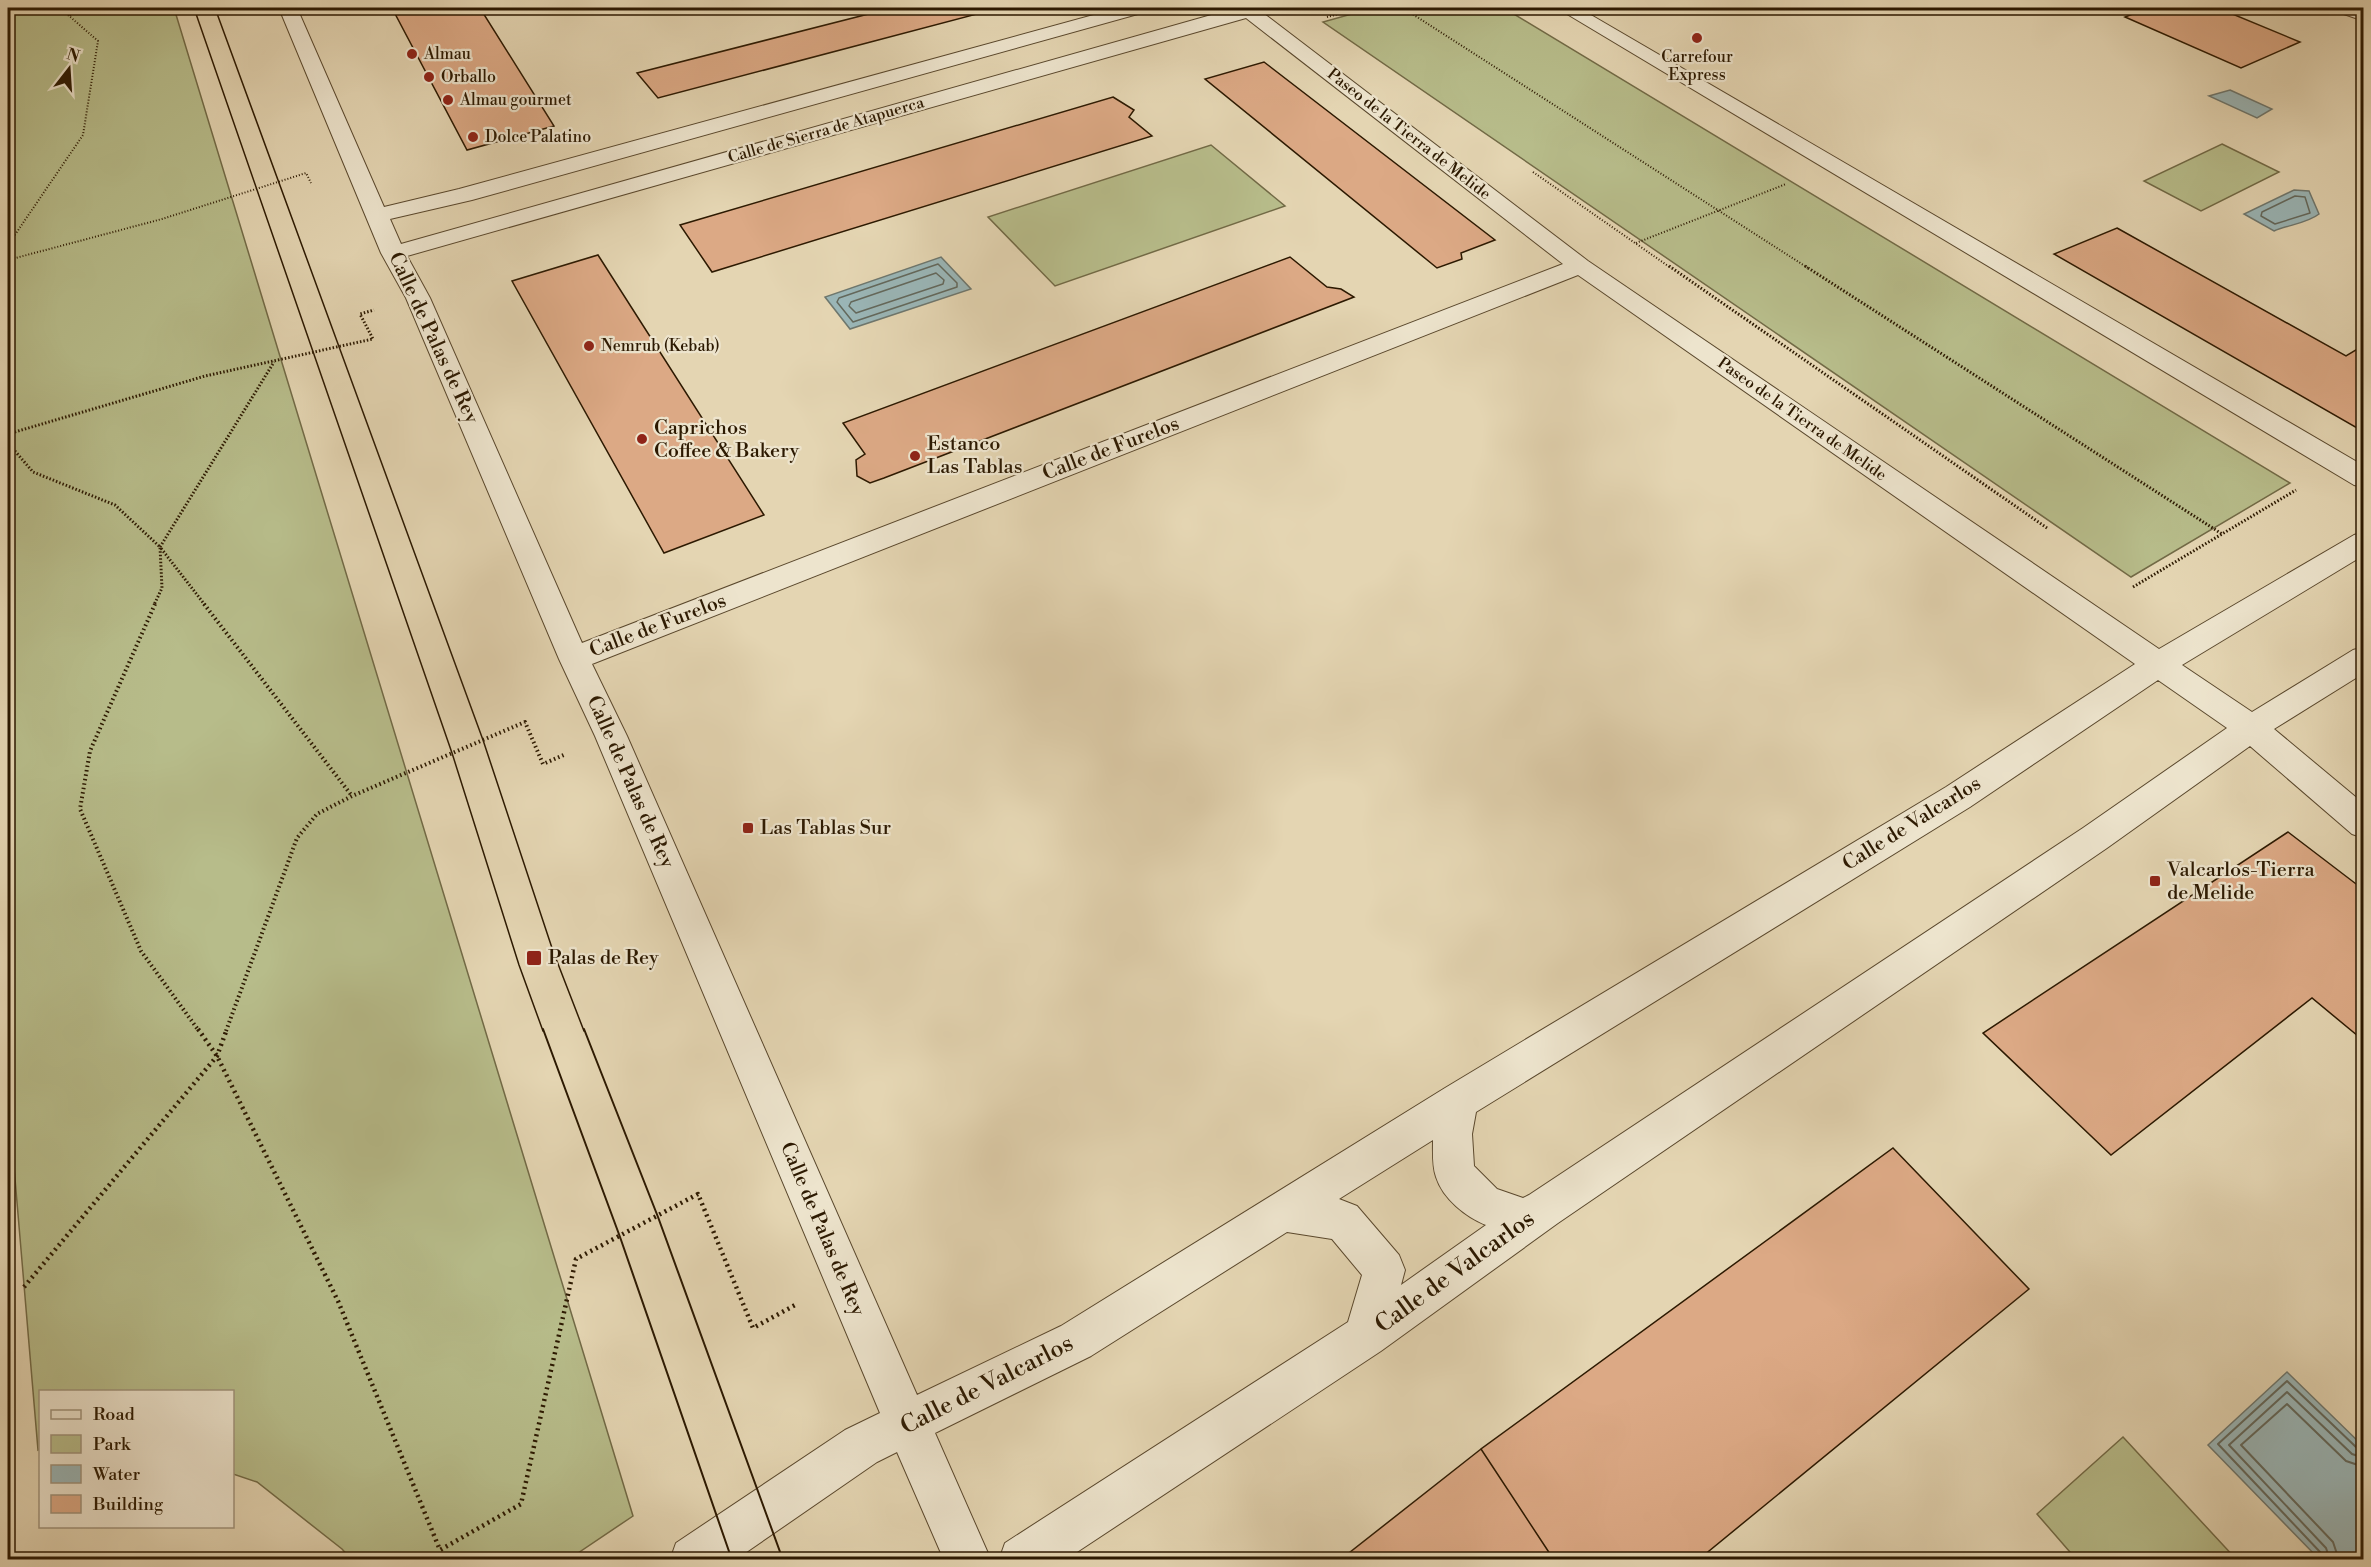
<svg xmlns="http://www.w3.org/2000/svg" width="2371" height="1567" font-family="'Libre Bodoni',serif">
  <rect width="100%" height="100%" fill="#e4d5b2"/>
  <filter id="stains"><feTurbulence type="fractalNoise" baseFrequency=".00333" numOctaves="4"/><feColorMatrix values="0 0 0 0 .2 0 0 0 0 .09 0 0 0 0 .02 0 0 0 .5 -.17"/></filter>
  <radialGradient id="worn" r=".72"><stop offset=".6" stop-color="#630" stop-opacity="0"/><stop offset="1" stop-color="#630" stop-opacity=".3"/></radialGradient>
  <path fill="#b7bc8a" stroke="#726a46" stroke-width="1.5" d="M8,8H174L633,1516L569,1559H351L342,1549L257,1482L233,1474L232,1392H40V1449L38,1450L8,1096Z
    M1373,8H1504L2290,483L2131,577L1323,22Z
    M2222,144L2279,172L2201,211L2144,181Z
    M1211,145L1285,206L1055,286L988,217Z
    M2123,1437L2236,1559H2076L2037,1514Z"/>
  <path fill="#9ab6b7" stroke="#6e776e" stroke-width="1.5" d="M2230,90L2272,109L2257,118L2209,96Z
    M2294,190L2309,191L2319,214C2308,223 2288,225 2274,231L2244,214Z
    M941,257L971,289L850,329L825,297Z
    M2287,1372L2363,1446V1559H2319L2208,1445Z"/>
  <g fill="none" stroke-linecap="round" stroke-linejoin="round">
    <path stroke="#63685c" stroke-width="1.5" d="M2295,196L2305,197L2310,213L2275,224L2261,216L2262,212Z
      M938,264L957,283V287L853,322L837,302L839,298Z
      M936,273L944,280L943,284L856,313L849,306L851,302Z"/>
    <path stroke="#63685c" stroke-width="2" d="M2322,1560L2321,1553L2218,1444L2287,1381L2357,1448L2364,1450
      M2330,1560L2326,1548L2229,1445L2287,1392L2352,1454L2364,1458
      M2339,1560L2333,1542L2241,1445L2287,1404L2346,1461L2364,1467"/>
  </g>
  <path fill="#dca985" stroke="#2c1901" stroke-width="1.5" d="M392,8H480L554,126L467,150Z
    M892,8H970L977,14L658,98L637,73Z
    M2148,8H2218L2300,42L2241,68L2125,17Z
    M1264,62L1495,240L1461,253L1462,259L1437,268L1205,79Z
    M1113,97L1134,110L1129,117L1152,136L712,272L680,225Z
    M2117,228L2346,356L2364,345V432L2054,254Z
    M598,255L764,515L664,553L512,281Z
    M1290,257L1327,287L1341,289L1354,297L884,478L870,483L857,476L856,460L865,454L843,423Z
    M2288,832L2364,890V1041L2312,998L2111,1155L1983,1033Z
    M1893,1148L2029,1289L1698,1560H1554L1481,1449Z
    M1481,1449L1554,1560H1340Z"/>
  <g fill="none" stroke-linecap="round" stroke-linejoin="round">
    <g stroke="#5a482d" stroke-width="2">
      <path id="street" d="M279,8H297L384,207L459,189L1119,8H1147L1145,12L472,200L390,219L401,244L1236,8H1269L1263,13L1588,261L2159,649L2354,535L2364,532V555L2182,665L2252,712L2353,650L2364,647V673L2274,729L2364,804V838L2352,834L2250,746L2107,848L1558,1223L1381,1351L1065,1560H999L1005,1543L1348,1322L1362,1275L1332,1239L1287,1232L1091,1356L935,1433L991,1560H944L897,1452L877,1462L735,1560H670L676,1543L845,1430L880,1413L595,736L559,659L406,298L381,253ZM1246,18L1563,264L582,643L430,298L407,256ZM1578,275L2135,664L1946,787L1445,1088L1061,1326L917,1395L627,736L592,664ZM2158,680L2227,728L2083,828L1529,1195L1523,1198L1497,1189L1474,1166L1472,1134L1476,1112L1970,807ZM1433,1140C1433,1151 1432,1166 1436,1177C1443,1199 1466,1217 1486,1225L1401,1285L1405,1270L1399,1255L1357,1206L1339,1199Z
        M1557,8H1579L2364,466V487L2354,485Z
        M2336,8H2364V21L2338,12Z"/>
    </g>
    <path stroke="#2c1901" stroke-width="2" stroke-dasharray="1 2" stroke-linecap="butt" d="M1403,8L1808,268
      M1517,8L1525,12
      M70,16L76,8
      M1327,17L1361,8
      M1533,172L1671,268
      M1636,243L1786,184
      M8,245L83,135L98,41L60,8
      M8,260L162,219L306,173L311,183"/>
    <path stroke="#2c1901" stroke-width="3" stroke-dasharray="1.5 2" stroke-linecap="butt" d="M1669,266L2047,528
      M1805,266L2222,534
      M8,434L205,376L373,339L360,314L374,310
      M8,443L33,472L115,505L160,547L162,588L154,605
      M2133,587L2296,490
      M205,605L160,547L274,362"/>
    <path stroke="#2c1901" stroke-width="4" stroke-dasharray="1.5 3" stroke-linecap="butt" d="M155,604L90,751L80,809L141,951L199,1031
      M204,604L352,796
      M226,1031L297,838L317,814L352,796L525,722L543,764L566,754"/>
    <path stroke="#2c1901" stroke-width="4.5" stroke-dasharray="2 4" stroke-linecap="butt" d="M198,1029L217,1056L338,1301L440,1550L521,1504L576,1259L698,1194L753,1328L797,1304
      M24,1287L217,1056L227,1029"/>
    <use href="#street" fill="#ede4cd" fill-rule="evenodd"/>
    <path stroke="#2c1901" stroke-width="1.5" d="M194,8L452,753L519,965L543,1031
      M215,8L483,740L553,951L584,1031"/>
    <path stroke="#2c1901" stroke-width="2" d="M543,1029L620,1237L732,1560
      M584,1029L658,1217L783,1560"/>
  </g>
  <g fill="#8f2418" stroke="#ede4cd" stroke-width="2">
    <circle cx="1697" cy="38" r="6"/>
    <circle cx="412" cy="54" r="6"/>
    <circle cx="429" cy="77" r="6"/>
    <circle cx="448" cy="100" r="6"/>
    <circle cx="473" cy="137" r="6"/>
    <circle cx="589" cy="346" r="6"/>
    <circle cx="642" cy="439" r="6"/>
    <circle cx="915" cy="456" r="6"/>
    <rect x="742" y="822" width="12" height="12" rx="3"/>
    <rect x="2149" y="875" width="12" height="12" rx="3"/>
    <rect x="526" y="950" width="16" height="16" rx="3"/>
  </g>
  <g text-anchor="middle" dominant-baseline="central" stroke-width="4.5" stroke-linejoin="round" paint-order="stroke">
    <g font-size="16" fill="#2c1901" stroke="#ede4cd" text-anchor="start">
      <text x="424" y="54">Almau</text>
      <text x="1697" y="57" text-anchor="middle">Carrefour<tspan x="1697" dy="18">Express</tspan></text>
      <text x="441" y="77">Orballo</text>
      <text x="460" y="100">Almau gourmet</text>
      <text x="485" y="137">Dolce Palatino</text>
      <text x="601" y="346">Nemrub (Kebab)</text>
    </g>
    <g font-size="16" fill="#2c1901" stroke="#ede4cd">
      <text transform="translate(826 130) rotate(-16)">Calle de Sierra de Atapuerca</text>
      <text transform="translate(1409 134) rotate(38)">Paseo de la Tierra de Melide</text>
      <text transform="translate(1802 419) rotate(35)">Paseo de la Tierra de Melide</text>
    </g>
    <g font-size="20" fill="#2c1901" stroke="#ede4cd">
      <text transform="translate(433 338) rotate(65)">Calle de Palas de Rey</text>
      <text transform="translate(1111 449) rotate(-21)">Calle de Furelos</text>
      <text transform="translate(658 626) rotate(-21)">Calle de Furelos</text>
      <text transform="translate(630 782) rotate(66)">Calle de Palas de Rey</text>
      <text transform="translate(1912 824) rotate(-32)">Calle de Valcarlos</text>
      <text transform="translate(822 1229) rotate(67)">Calle de Palas de Rey</text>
    </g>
    <g font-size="20" fill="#2c1901" stroke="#ede4cd" text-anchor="start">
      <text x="654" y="428">Caprichos<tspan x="654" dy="23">Coffee &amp; Bakery</tspan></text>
      <text x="927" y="444">Estanco<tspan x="927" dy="23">Las Tablas</tspan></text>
      <text x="760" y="828">Las Tablas Sur</text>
      <text x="2167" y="870">Valcarlos-Tierra<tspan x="2167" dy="23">de Melide</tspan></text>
      <text x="548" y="958">Palas de Rey</text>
    </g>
    <g font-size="24" fill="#2c1901" stroke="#ede4cd">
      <text transform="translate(1455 1272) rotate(-36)">Calle de Valcarlos</text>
      <text transform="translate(987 1385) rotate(-27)">Calle de Valcarlos</text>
    </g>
  </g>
  <rect width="2371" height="1567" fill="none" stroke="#e4d5b2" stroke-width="30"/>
  <rect x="9" y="9" width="2353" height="1549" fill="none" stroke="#2c1901" stroke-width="3"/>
  <rect x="15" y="15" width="2341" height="1537" fill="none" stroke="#2c1901" stroke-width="1.5"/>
  <rect x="39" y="1390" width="195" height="138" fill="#ede4cd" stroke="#a0937b" stroke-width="1.5"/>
  <rect x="51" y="1410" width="30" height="9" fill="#ede4cd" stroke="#a0937b" stroke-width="1.5"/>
  <text x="93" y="1420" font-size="18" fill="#2c1901">Road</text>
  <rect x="51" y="1435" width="30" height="18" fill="#b7bc8a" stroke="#a0937b" stroke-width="1.5"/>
  <text x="93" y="1450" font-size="18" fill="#2c1901">Park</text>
  <rect x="51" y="1465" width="30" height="18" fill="#9ab6b7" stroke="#a0937b" stroke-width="1.5"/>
  <text x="93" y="1480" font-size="18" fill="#2c1901">Water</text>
  <rect x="51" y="1495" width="30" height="18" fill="#dca985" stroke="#a0937b" stroke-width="1.5"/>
  <text x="93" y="1510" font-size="18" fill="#2c1901">Building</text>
  <g transform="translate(69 69) rotate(17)" stroke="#ede4cd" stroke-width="4.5" paint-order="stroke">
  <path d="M0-4.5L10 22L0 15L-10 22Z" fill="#2c1901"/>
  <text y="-9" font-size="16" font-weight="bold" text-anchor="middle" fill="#2c1901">N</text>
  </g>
  <rect width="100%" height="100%" filter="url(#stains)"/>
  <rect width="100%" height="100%" fill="url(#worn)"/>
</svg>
